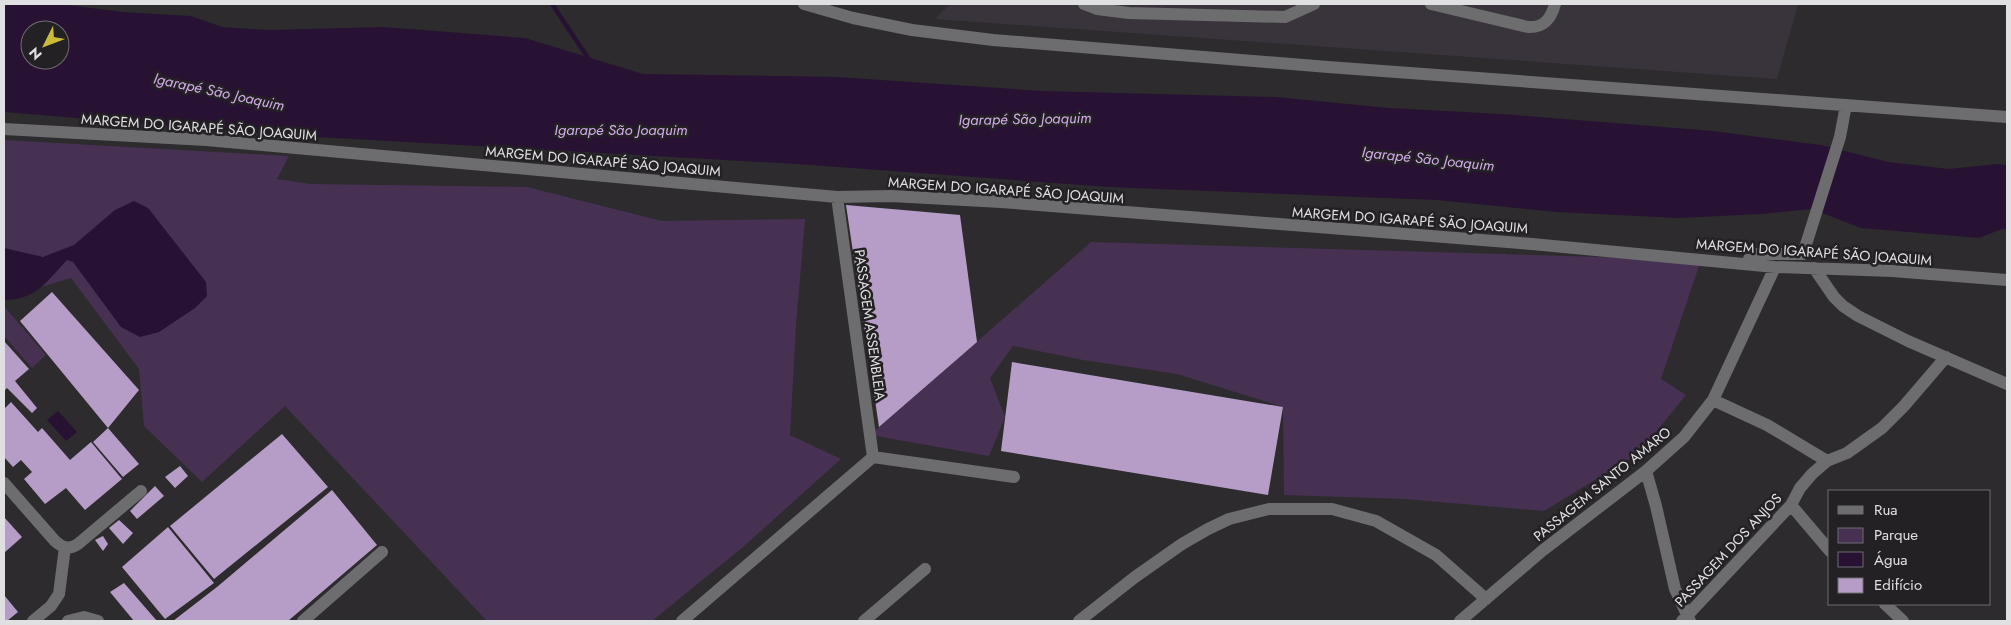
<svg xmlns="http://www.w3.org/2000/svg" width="2011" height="625" font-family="Jost,sans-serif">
  <rect width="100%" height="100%" fill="#2d2b2e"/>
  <path fill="#39343c" d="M950,4H1798L1777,79L935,19Z"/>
  <path fill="#463153" d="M4,140L289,156L277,179L311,184L527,187L662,221L805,219L796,325L790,435L841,459L743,547L652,621H487L285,406L202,482L144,426L139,369L71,278L4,298Z
    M1091,242L1701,260L1661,379L1686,395L1639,453L1544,511L1405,499L1284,495L1283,407L1177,374L1083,360L1013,346L990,378L1005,417L989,456L870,435Z
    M4,306L46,355L32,368L4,336Z"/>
  <path fill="#271233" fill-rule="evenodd" d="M4,4H59L123,12L191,16L222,27L270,30L384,27L525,38L643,74L837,77L1043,91L1276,97L1389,108L1502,114L1713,131L1821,145L1888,162L1949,169L1997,164L2007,165V229H2002L1979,238L1861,228L1812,209L1761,214L1678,218L1557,212L1437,200L1109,187L797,164L281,135L4,112ZM30,30H60V60H30Z
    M134,201L148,208L206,282L207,296L195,308L159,332L140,337L121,327L73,262L67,260C47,281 36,300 4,300V248L43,257L74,245L115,210Z
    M58,411L77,432L66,441L47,420Z"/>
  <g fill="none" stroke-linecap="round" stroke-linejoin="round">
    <path stroke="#271233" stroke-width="4.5" d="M552,4L590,61"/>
  </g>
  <path fill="#b69dc7" d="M846,205L960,215L977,342L879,427Z
    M52,292L139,390L108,428L20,321Z
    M4,341L29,369L15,381L37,408L32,413L7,388L4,391Z
    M1012,362L1283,407L1268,495L1001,451Z
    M11,402L38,432L42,428L70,460L91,442L122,479L85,510L66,488L45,504L24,479L32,472L21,460L13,467L4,457V409Z
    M108,428L139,464L123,477L93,442Z
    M282,434L328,487L214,579L170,526Z
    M180,466L188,476L175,488L165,477Z
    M155,486L164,496L137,519L130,511Z
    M332,490L377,545L288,621H173L217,587Z
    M4,517L22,537L4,553Z
    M119,520L133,533L123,544L109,528Z
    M168,527L214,583L165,619L122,567Z
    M103,536L108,544L103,551L95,540Z
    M124,583L157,621H134L110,592Z
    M4,595L18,612L7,621H4Z"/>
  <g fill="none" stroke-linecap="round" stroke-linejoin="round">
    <path stroke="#6d6c6e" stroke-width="12" d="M804,4L853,18L912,30L993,40L1328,67L2007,117
      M1084,4L1097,9L1129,13L1285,17L1314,4
      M1431,4L1528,27C1544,28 1551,19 1555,4
      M4,129L206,140L837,197L891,196L1001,202L1532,244L1775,267L1892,271L2007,280
      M1747,264L1751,254H1803L1840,137L1846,105
      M1814,268L1834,297L1843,306L1858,316L1908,341L2007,384
      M1713,400L1767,425L1827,461
      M873,457L1014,477
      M1646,471L1656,506L1675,589L1690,621
      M4,483L55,541C63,548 69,550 78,544L141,491
      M1791,505L1830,551
      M1885,604L1903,621
      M33,621L51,606L59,594L65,547
      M68,621L84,617L98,621
      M303,621L382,552
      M682,621L873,457L837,197
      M864,621L925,569
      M1079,621L1135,577L1182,544L1208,529L1229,519L1269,509H1332L1376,521L1436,555L1486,599
      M1460,621L1542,551L1646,471L1684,437L1713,400L1775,267
      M1682,621L1791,505L1800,488L1812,474L1827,461L1847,453L1882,428L1904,406L1946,357"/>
  </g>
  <g text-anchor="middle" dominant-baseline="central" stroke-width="5" stroke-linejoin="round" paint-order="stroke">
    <g font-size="14" fill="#e0dfe1" stroke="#232124">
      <text transform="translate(199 127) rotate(4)">MARGEM DO IGARAPÉ SÃO JOAQUIM</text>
      <text transform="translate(603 161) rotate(5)">MARGEM DO IGARAPÉ SÃO JOAQUIM</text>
      <text transform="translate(1006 190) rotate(4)">MARGEM DO IGARAPÉ SÃO JOAQUIM</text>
      <text transform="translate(1410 220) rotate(4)">MARGEM DO IGARAPÉ SÃO JOAQUIM</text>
      <text transform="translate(1814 252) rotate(4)">MARGEM DO IGARAPÉ SÃO JOAQUIM</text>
      <text transform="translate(870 325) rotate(82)">PASSAGEM ASSEMBLEIA</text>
      <text transform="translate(1602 484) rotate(-39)">PASSAGEM SANTO AMARO</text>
      <text transform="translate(1728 550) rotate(-47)">PASSAGEM DOS ANJOS</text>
    </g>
    <g font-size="15" font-style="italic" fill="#d3aded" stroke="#232124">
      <text transform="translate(219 92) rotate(12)">Igarapé São Joaquim</text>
      <text transform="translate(1025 119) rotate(-1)">Igarapé São Joaquim</text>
      <text x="621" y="130">Igarapé São Joaquim</text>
      <text transform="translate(1428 159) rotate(6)">Igarapé São Joaquim</text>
    </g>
  </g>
  <rect width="2011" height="625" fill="none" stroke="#e0dfe1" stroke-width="10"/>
  <rect x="1828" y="490" width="162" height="115" fill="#232124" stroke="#6f6d70"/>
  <rect x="1838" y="506" width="25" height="8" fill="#6d6c6e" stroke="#6f6d70"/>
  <text x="1874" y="515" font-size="15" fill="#e0dfe1">Rua</text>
  <rect x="1838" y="528" width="25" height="15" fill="#463153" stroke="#6f6d70"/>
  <text x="1874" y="540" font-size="15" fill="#e0dfe1">Parque</text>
  <rect x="1838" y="552" width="25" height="15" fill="#271233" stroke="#6f6d70"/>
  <text x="1874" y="565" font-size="15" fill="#e0dfe1">Água</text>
  <rect x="1838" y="578" width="25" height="15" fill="#b69dc7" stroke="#6f6d70"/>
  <text x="1874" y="590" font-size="15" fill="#e0dfe1">Edifício</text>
  <g transform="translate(45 45) rotate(228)"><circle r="24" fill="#232124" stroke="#6f6d70"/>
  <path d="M0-4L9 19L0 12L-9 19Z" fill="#cbba39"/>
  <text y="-8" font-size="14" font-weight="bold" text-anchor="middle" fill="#e0dfe1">N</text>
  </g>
</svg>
